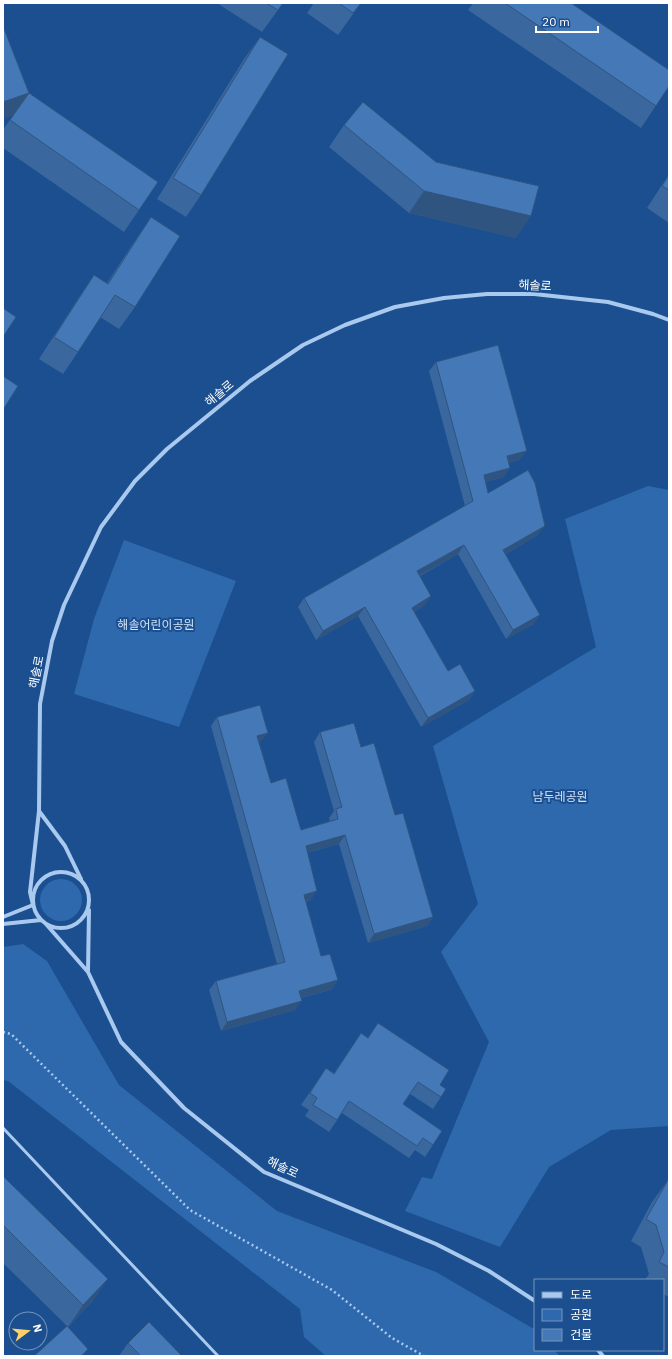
<svg xmlns="http://www.w3.org/2000/svg" width="672" height="1359" font-family="'IBM Plex Sans','Noto Sans KR',sans-serif">
  <rect width="100%" height="100%" fill="#1b4f8f"/>
  <path fill="#2e69ad" d="M648,486L669,490V1126L611,1130L549,1167L500,1247L405,1211L422,1177L432,1179L489,1042L441,952L478,904L433,746L596,647L565,519Z
    M124,540L236,581L179,727L74,694L94,619Z
    M40 900a21 21 0 1 1 42 0a21 21 0 1 1-42 0Z
    M23,944L47,961L119,1085L277,1211L436,1272L534,1329L535,1330V1350H554L560,1356H326L304,1337L300,1309L8,1081L3,1080V947Z"/>
  <g fill="none" stroke-linecap="round" stroke-linejoin="round">
    <path stroke="#a9c9ee" stroke-width="2.5" stroke-dasharray="2 3" stroke-linecap="butt" d="M3,1032L11,1034L190,1210L332,1290L392,1338L424,1356"/>
    <path stroke="#a9c9ee" stroke-width="3" d="M3,1128L218,1356"/>
    <path stroke="#a9c9ee" stroke-width="4" d="M39,811L40,704L52,641L64,605L101,527L135,481L167,449L250,381L303,345L345,325L395,307L444,298L487,294H534L608,302L653,314L669,320
      M33 900a28 28 0 1 1 56 0a28 28 0 1 1-56 0Z
      M3,917L33,905L30,892L39,811L65,846L81,879
      M3,924L41,920
      M46,924L88,972L121,1042L184,1108L264,1172L436,1244L489,1271L535,1301
      M88,971L89,910
      M598,1350L603,1356"/>
  </g>
  <path fill="#3a679d" d="M217,3H283L262,32Z
    M314,3H361L338,35L307,13Z
    M473,3H571L669,86L641,128L468,10Z
    M3,26L29,93L158,182L124,232L3,148V130L13,115L3,118Z
    M260,37L201,195L186,217L157,199L244,59Z
    M344,125L516,238L409,213L329,147Z
    M669,174V223L647,208Z
    M151,217L135,307L119,329L100,317L78,352L63,374L39,359L79,297L94,275L107,283L136,239Z
    M436,362L520,460L509,463L504,477L486,482L488,493L538,535L506,554L534,624L506,639L458,554L420,576L425,605L414,612L448,671L475,691L469,700L421,727L358,616L316,640L298,607L304,598L465,506L429,371Z
    M217,717L261,742H259L271,783L301,830L330,821L329,818L334,811L314,742L320,732L361,747L395,815L433,917L427,926L368,943L339,844L307,853L311,900L306,902L321,956L338,980L331,990L301,998L295,1010L221,1031L209,990L216,981L277,964L211,726Z
    M378,1023L440,1085L441,1097L433,1109L410,1094L403,1104L433,1145L425,1157L415,1150L409,1158L342,1113L329,1132L305,1116L309,1110L301,1105L326,1068L334,1073L361,1033L368,1038Z
    M3,1176L93,1301L68,1327L3,1263Z
    M668,1180L669,1181V1297L663,1294V1280H645L649,1274L641,1247L631,1241L652,1202Z
    M128,1343L182,1356H119Z"/>
  <path fill="#305480" d="M29,93L13,115L3,118V102Z
    M424,191L531,216L516,238L409,213Z
    M527,451L520,460L501,465L507,456Z
    M510,468L504,477L478,484L484,475Z
    M545,526L538,535L497,559L503,550Z
    M464,545L458,554L411,580L417,571Z
    M431,596L425,605L405,617L412,608Z
    M365,607L358,616L316,640L323,631Z
    M540,615L534,624L506,639L513,630Z
    M475,691L469,700L421,727L428,718Z
    M268,733L261,742L251,745L257,736Z
    M345,835L339,844L299,855L306,846Z
    M317,891L311,900L297,904L304,895Z
    M433,917L427,926L368,943L374,934Z
    M338,980L331,990L292,1000L299,991Z
    M302,1001L295,1010L221,1031L227,1022Z
    M108,1279L93,1301L68,1327L83,1305Z
    M88,1349L84,1356H81Z"/>
  <path fill="#4478b7" stroke="#305480" d="M266,3H283L278,10Z
    M339,3H361L353,13Z
    M505,3H571L669,70V86L656,106Z
    M3,26L29,93L3,102Z
    M260,37L288,54L201,195L173,178Z
    M29,93L158,182L139,210L10,120Z
    M363,102L436,162L539,186L531,216L424,191L344,125Z
    M669,175V190L662,186Z
    M151,217L180,236L135,307L115,295L78,352L54,337L94,275L108,284Z
    M3,308L16,317L3,337Z
    M498,345L527,451L507,456L510,468L484,475L488,493L528,470L535,483L545,526L503,550L540,615L513,630L464,545L417,571L431,596L412,608L448,671L460,664L475,691L428,718L365,607L323,631L304,598L473,501L436,362Z
    M3,376L18,386L3,410Z
    M260,705L268,733L257,736L271,783L286,778L301,830L338,819L336,809L342,807L320,732L354,723L361,747L374,743L395,815L403,813L433,917L374,934L345,835L306,846L317,891L304,895L321,956L330,954L338,980L299,991L302,1001L227,1022L216,981L285,962L217,717Z
    M378,1023L449,1070L440,1085L446,1089L441,1097L418,1082L403,1104L442,1131L433,1145L423,1138L417,1146L349,1101L337,1120L313,1105L317,1098L310,1093L326,1068L334,1074L361,1033L368,1038Z
    M3,1176L108,1279L83,1305L3,1225Z
    M668,1180L669,1181V1267L659,1262L664,1252L656,1225L646,1219Z
    M149,1322L182,1356H141L128,1343Z
    M67,1326L88,1349L81,1356H34Z"/>
  <g text-anchor="middle" dominant-baseline="central" stroke-width="4" stroke-linejoin="round" paint-order="stroke">
    <g font-size="12" fill="#fff" stroke="#1b4f8f">
      <text transform="translate(535 285) rotate(3)">해솔로</text>
      <text transform="translate(219 393) rotate(-40)">해솔로</text>
      <text transform="translate(36 672) rotate(-79)">해솔로</text>
      <text transform="translate(283 1167) rotate(25)">해솔로</text>
    </g>
    <g font-size="12" fill="#cfe3fa" stroke="#1b4f8f">
      <text x="156" y="624">해솔어린이공원</text>
      <text x="560" y="796">남두레공원</text>
    </g>
  </g>
  <rect width="672" height="1359" fill="none" stroke="#ffffff" stroke-width="8"/>
  <rect x="534" y="1279" width="130" height="72" fill="#1b4f8f" stroke="#7695bc"/>
  <rect x="542" y="1292" width="20" height="6" fill="#a9c9ee" stroke="#7695bc"/>
  <text x="570" y="1299" font-size="12" fill="#ffffff">도로</text>
  <rect x="542" y="1309" width="20" height="12" fill="#2e69ad" stroke="#7695bc"/>
  <text x="570" y="1319" font-size="12" fill="#ffffff">공원</text>
  <rect x="542" y="1329" width="20" height="12" fill="#4478b7" stroke="#7695bc"/>
  <text x="570" y="1339" font-size="12" fill="#ffffff">건물</text>
  <g transform="translate(28 1331) rotate(74)"><circle r="19" fill="#1b4f8f" stroke="#7695bc"/>
  <path d="M0-3L7 15L0 10L-7 15Z" fill="#ffd166"/>
  <text y="-6" font-size="11" font-weight="bold" text-anchor="middle" fill="#ffffff">N</text>
  </g>
  <path d="M536 26v6h62v-6" fill="none" stroke="#ffffff" stroke-width="2"/>
  <text x="542" y="26" font-size="12" fill="#ffffff" stroke="#1b4f8f" stroke-width="3" paint-order="stroke">20 m</text>
</svg>
